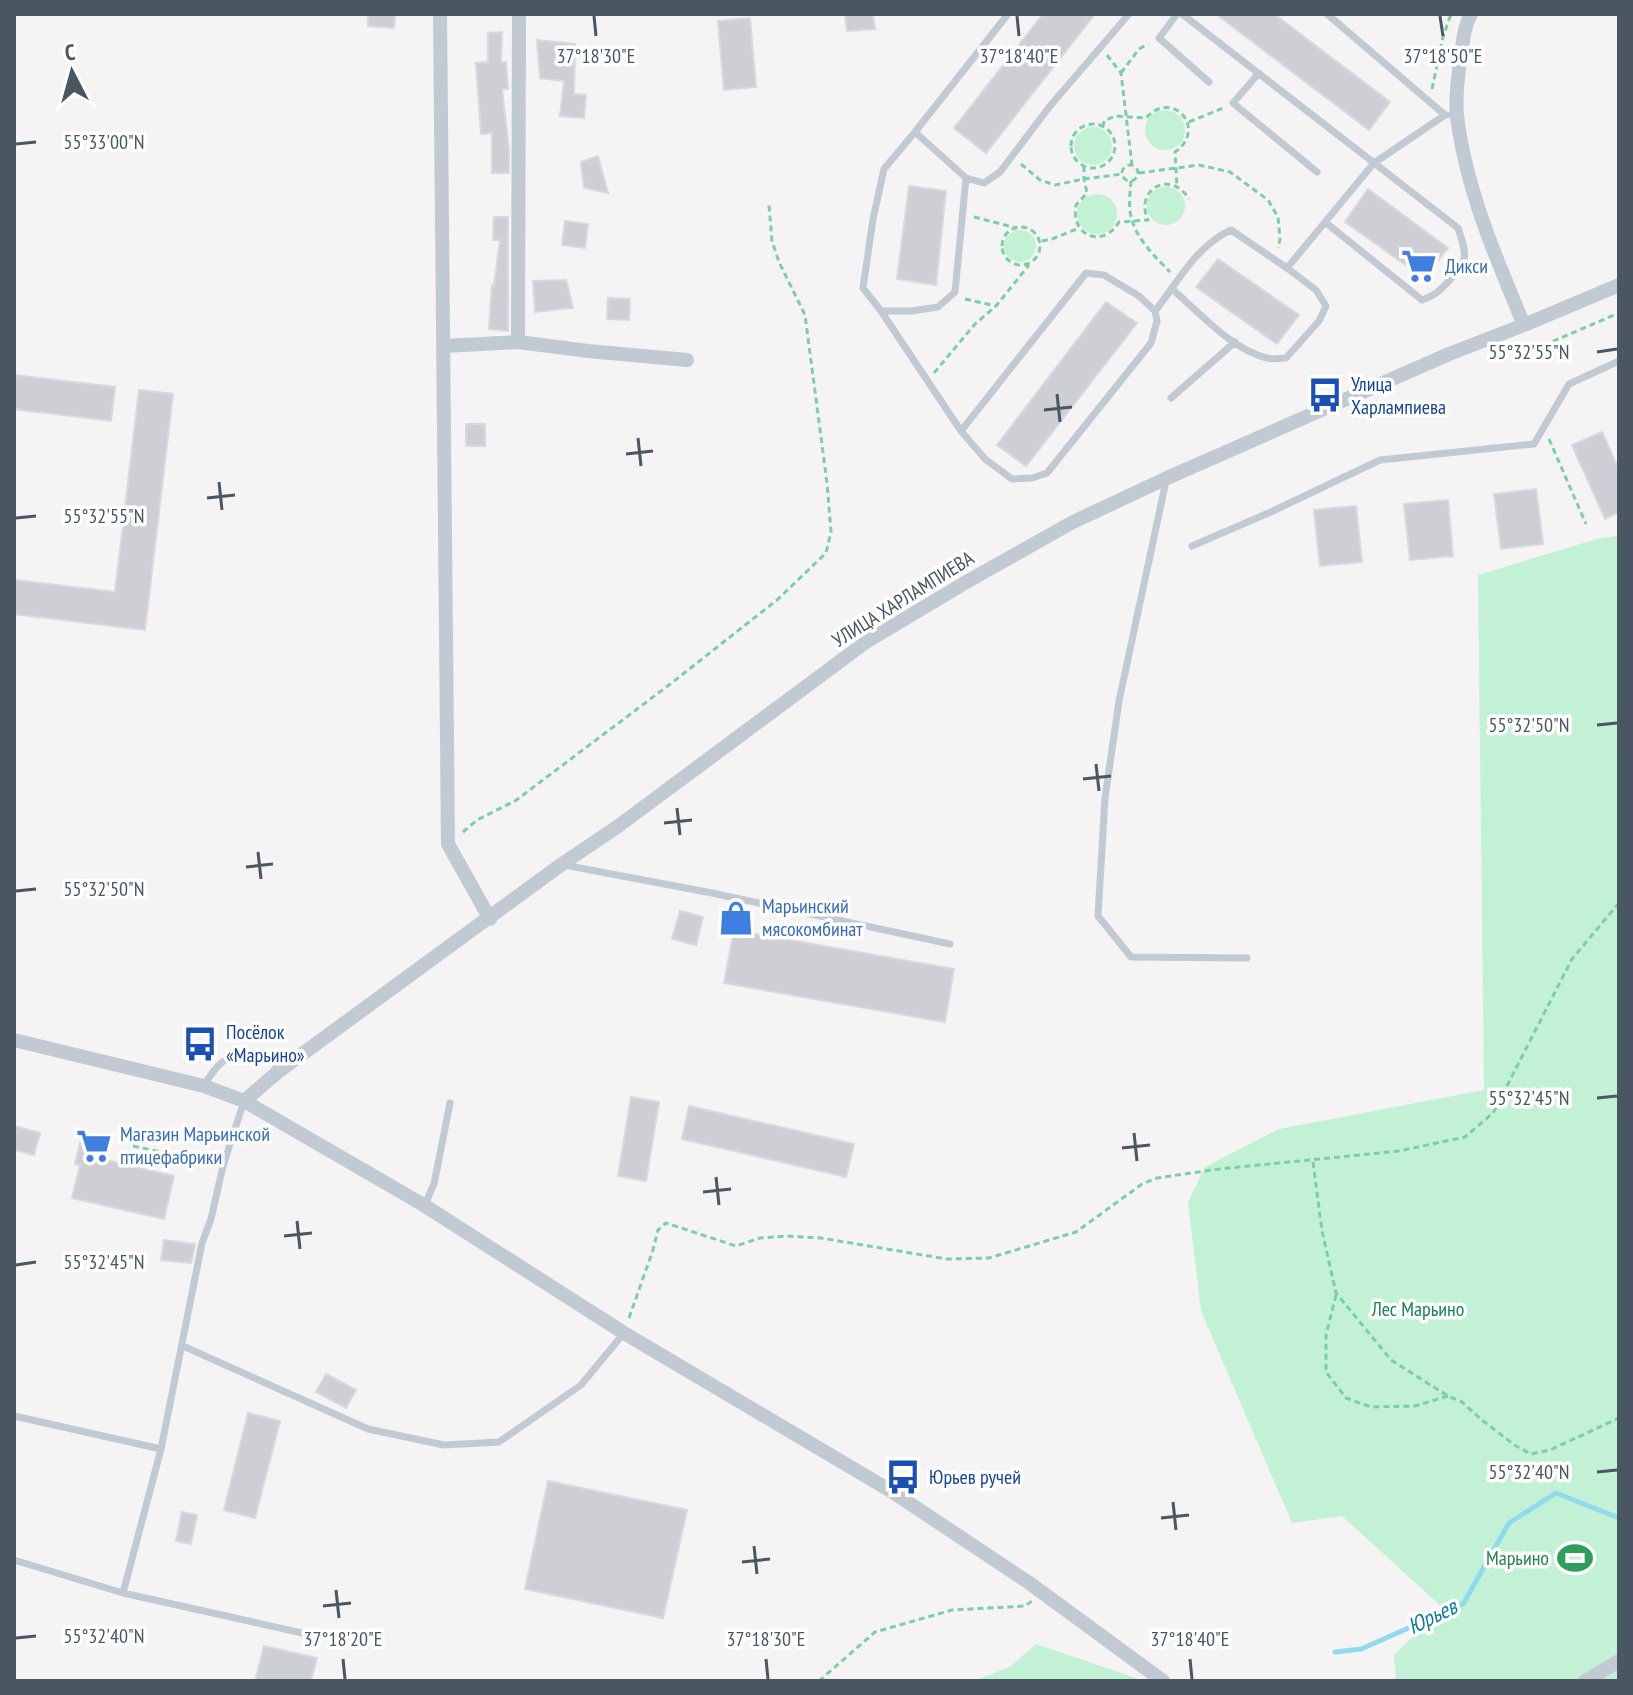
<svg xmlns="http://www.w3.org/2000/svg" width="1633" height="1695" font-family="'PT Sans Narrow',sans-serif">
  <rect width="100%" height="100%" fill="#f5f3f3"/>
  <path fill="#c3f1d5" d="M1145 130a20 20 0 1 1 40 0a20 20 0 1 1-40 0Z
    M1074 146a19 19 0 1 1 38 0a19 19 0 1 1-38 0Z
    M1147 206a19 19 0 1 1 38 0a19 19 0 1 1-38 0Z
    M1077 214a20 20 0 1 1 40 0a20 20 0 1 1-40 0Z
    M1004 246a16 16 0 1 1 32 0a16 16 0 1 1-32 0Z
    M1619,536V1681H1396L1394,1655L1443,1608L1342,1516L1292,1523L1201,1311L1188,1202L1205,1167L1279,1129L1484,1090L1478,575L1600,538Z
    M1036,1644L1133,1677L1142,1681H974L1011,1666Z"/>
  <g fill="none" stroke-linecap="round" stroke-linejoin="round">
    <path stroke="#90daee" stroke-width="5" d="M1335,1652L1361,1649L1463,1604L1509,1523L1556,1493L1619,1518"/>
  </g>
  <path fill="#cdcfd5" stroke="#d7d9de" stroke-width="2" d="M368,14H395L394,28L368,26Z
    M845,14H873L875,29L847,31Z
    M1043,14H1095L986,153L954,128Z
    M1216,14H1274L1390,102L1369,130Z
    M750,18L756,87L724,90L718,21Z
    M502,32L501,62H506L508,89H502L509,150V173H492V133L481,134L476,63L488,62V33Z
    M537,40L575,44L574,94L586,95L584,118L560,116L564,81L540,78Z
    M598,156L608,193L584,188L581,162Z
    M909,186L946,191L936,285L897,279Z
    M1368,189L1448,248L1424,278L1345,222Z
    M494,217H508V331L489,329L492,285L494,286L500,240H493Z
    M565,221L588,224L585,248L562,245Z
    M1218,259L1299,315L1277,344L1196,287Z
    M566,280L573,308L535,312L533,281Z
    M608,298L630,299L629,320L607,319Z
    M1106,302L1137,323L1026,466L997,445Z
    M14,375L115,387L111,421L14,409Z
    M139,390L173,394L145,630L14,614V580L115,592Z
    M466,424H485V446H466Z
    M1602,432L1619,470V512L1605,519L1572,445Z
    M1536,489L1543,544L1501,549L1494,494Z
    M1448,500L1453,556L1410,560L1404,504Z
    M1356,506L1362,562L1320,566L1314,510Z
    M680,911L703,917L696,945L672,939Z
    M734,930L954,969L945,1022L724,983Z
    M631,1097L659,1102L646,1181L618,1176Z
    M689,1106L854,1144L846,1177L682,1139Z
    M14,1126L40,1133L34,1155L14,1150Z
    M81,1139L109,1146L106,1160L174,1176L164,1219L72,1198L80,1165L75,1164Z
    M164,1240L195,1244L191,1263L161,1260Z
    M326,1374L356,1390L346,1408L316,1392Z
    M248,1413L280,1421L255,1518L224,1510Z
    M548,1481L687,1510L663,1618L525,1589Z
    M182,1512L197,1515L191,1544L176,1541Z
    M264,1646L317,1658L311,1681H255Z"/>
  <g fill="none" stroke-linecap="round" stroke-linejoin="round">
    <path stroke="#7ad0a6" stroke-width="3" stroke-dasharray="6 4" stroke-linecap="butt" d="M1107,55L1121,73L1132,165
      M1121,73L1139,49L1148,44
      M1432,89L1443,37L1451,14
      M1189,122L1223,108
      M1071 146a22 22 0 1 1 44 0a22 22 0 1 1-44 0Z
      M1103,127L1104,121L1115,116L1146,118C1173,88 1208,129 1175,152L1177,186
      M1021,164L1040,180L1055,185L1084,179L1122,174
      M1122 173a8 8 0 1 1 16 0a8 8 0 1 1-16 0Z
      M1084,166V179L1087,193L1076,205C1070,236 1103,249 1119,222L1148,220C1134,189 1171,169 1189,199
      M1139,173L1199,165L1230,172L1268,200L1278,217L1280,239L1278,248
      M1131,181C1130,194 1128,208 1132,220C1137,239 1156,258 1170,272
      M974,217L1017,228
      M1002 246a19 19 0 1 1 38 0a19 19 0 1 1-38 0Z
      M1042,241L1052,239L1079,228
      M965,299L996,306
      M1516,357L1619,313
      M934,373L975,324L996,306L1029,265
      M1549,439L1586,524
      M463,832L477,820L515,801L669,685L777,600L826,553L831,532L827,483L805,315L779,262L772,241L769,205
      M133,1146L211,1163
      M1313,1162L1322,1231L1336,1293L1391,1360L1448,1396L1462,1402L1483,1421L1516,1446L1531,1454L1550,1450L1619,1418
      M1336,1295L1326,1335V1372L1346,1398L1371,1407L1415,1406L1448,1396
      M629,1318L653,1250L658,1230L666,1223L736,1246L760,1238L786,1236L821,1238L947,1259L989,1258L1076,1232L1142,1184L1157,1178L1219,1169L1399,1151L1465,1137L1493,1113L1572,959L1619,903
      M819,1681L875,1632L952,1610L1025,1606L1032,1601"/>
    <path stroke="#c1cad2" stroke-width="7" d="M1177,14L1159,38L1209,82
      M1182,14L1458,228C1467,254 1469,261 1449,281C1439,291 1436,295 1422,300L1325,222
      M1327,14L1445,115H1447
      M1259,73L1233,103L1317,172
      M915,132L1008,14
      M966,178L984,183L1000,172L1050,106L1129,14
      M1172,289C1199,312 1232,350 1267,358C1273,360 1279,358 1286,358L1319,321L1326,306L1316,290L1287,268L1374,163L1445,115
      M881,311L863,288L873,219L884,169L915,132L966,178L955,292L938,307L911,311H881L961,431L985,459L1012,479L1032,478L1047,473L1151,343L1157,321L1155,311C1178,282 1197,245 1231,230L1287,268
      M1171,398L1235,342
      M961,431L1086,273L1104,275L1139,296L1155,311
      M1166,481L1119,701L1105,798L1098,916L1131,957L1247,958
      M1192,546L1273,511L1380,460L1534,444L1569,384L1619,361
      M564,865L712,893L950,944
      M204,1086C224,1052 233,1053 270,1056L279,1071
      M422,1204L427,1200L434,1184L450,1103
      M183,1346L368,1429L444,1445L499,1442L581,1385L624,1333
      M14,1416L161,1449
      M14,1560L123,1593L320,1637
      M123,1593L161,1449L202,1243L211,1219L223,1166L244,1101"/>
    <path stroke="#c1cad2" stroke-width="14" d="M440,14L448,844L490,919
      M1471,14C1464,27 1463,41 1461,55C1458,75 1455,97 1457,116C1466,189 1496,258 1524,325
      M518,342L519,14
      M444,346L518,342L588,351L687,360
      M14,1040L204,1086L244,1101L422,1204L624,1333L891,1491L1028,1582L1163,1681
      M244,1101L279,1071L562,864L617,827L866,642L968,581L1073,522L1167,478L1449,354L1524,325L1619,285
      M1585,1681L1619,1661"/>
  </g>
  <path fill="none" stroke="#4a5661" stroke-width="3" d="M594,16L596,36M1017,16L1019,36M1440,16L1443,36M16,144L36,142M1597,352L1617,349M1057,394L1060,422M1044,410L1072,407M638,438L641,466M626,454L653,451M219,482L222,510M207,498L235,495M16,518L36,516M1597,725L1617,723M1096,764L1099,791M1083,779L1111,776M677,808L680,835M664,823L692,820M258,852L261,879M246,867L273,864M16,891L36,889M1597,1098L1617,1096M1134,1133L1137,1161M1122,1148L1150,1145M716,1177L719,1205M703,1192L731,1189M297,1221L300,1249M284,1236L312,1233M16,1265L36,1262M1597,1472L1617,1470M1173,1502L1176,1530M1161,1518L1189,1515M754,1546L757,1574M742,1562L770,1559M336,1590L339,1618M323,1606L351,1603M16,1638L36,1636M343,1659L345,1679M766,1659L768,1679M1190,1659L1192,1679"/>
  <defs>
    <g id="supermarket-bare" transform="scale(2.76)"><path d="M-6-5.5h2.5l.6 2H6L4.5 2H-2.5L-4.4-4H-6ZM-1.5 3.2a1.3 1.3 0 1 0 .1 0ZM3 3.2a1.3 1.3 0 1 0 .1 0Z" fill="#3f7fe0" stroke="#fff" stroke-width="2.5" paint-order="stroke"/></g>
    <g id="bus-bare" transform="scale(2.76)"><path d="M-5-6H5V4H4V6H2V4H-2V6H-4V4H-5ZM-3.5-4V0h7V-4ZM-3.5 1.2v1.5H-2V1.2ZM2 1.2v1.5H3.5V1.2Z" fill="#1a4fb4" stroke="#fff" stroke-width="2.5" paint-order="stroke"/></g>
    <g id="shop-bare" transform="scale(2.76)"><path d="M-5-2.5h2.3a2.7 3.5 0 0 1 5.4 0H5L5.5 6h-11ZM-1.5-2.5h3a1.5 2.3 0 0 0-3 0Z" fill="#3f7fe0" stroke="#fff" stroke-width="2.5" paint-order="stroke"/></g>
    <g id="stadium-bare" transform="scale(2.76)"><path d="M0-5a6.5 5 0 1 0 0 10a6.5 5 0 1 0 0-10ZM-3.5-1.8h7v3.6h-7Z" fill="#2e9e5b" stroke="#fff" stroke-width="2.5" paint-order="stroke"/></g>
  </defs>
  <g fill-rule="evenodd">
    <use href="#supermarket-bare" x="1419" y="266"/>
    <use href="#bus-bare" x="1325" y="395"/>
    <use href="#shop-bare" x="736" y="918"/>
    <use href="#bus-bare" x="200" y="1044"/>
    <use href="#supermarket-bare" x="94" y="1146"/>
    <use href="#bus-bare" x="903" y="1477"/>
    <use href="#stadium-bare" x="1575" y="1558"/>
  </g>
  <g text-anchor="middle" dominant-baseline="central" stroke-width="7" stroke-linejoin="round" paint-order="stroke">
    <g font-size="20" fill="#366cbe" stroke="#fff" text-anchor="start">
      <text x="1445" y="266">Дикси</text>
      <text x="762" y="906">Марьинский<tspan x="762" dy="23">мясокомбинат</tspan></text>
      <text x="120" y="1134">Магазин Марьинской<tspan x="120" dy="23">птицефабрики</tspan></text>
    </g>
    <g font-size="20" fill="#164399" stroke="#fff" text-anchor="start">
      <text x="1351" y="384">Улица<tspan x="1351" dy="23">Харлампиева</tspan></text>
      <text x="226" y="1032">Посёлок<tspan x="226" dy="23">«Марьино»</tspan></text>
      <text x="929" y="1477">Юрьев ручей</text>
    </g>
    <g font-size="20" fill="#4a5661" stroke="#fff">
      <text transform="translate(903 599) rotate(-32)">УЛИЦА ХАРЛАМПИЕВА</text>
    </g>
    <g font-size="20" fill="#17864f" stroke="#fff">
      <text x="1418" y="1309">Лес Марьино</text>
    </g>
    <g font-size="20" fill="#27864d" stroke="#fff" text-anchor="end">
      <text x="1549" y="1558">Марьино</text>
    </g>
    <g font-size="22" font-style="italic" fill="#0c7c9b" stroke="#fff">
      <text transform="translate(1432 1616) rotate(-26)">Юрьев</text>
    </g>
  </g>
  <g font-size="20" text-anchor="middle" fill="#4a5661" stroke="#fff" stroke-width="7" stroke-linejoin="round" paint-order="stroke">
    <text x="596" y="63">37°18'30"E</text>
    <text x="1019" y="63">37°18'40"E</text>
    <text x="1443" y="63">37°18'50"E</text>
    <text x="104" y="149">55°33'00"N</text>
    <text x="1529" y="359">55°32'55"N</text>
    <text x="104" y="523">55°32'55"N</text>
    <text x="1529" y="732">55°32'50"N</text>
    <text x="104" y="896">55°32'50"N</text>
    <text x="1529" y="1105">55°32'45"N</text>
    <text x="104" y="1269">55°32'45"N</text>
    <text x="1529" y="1479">55°32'40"N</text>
    <text x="104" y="1643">55°32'40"N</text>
    <text x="343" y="1646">37°18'20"E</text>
    <text x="766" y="1646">37°18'30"E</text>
    <text x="1190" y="1646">37°18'40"E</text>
  </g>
  <rect width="1633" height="1695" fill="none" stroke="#4a5661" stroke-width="32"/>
  <g transform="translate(72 72) rotate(354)" stroke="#ffffff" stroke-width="6" paint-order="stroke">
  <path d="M0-6L14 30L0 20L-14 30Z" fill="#4a5661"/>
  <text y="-12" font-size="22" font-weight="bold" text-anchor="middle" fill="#4a5661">С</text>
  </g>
</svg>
